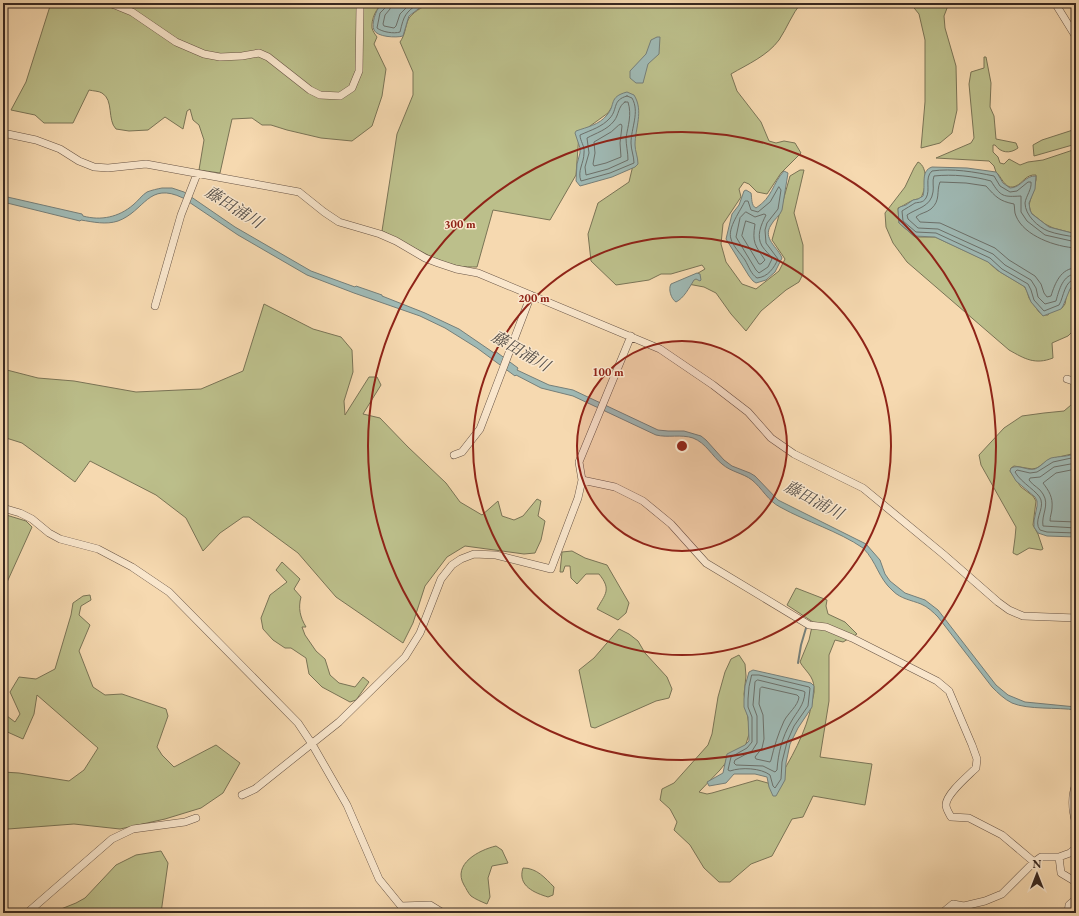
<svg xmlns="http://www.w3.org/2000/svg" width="1079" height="916" font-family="'EB Garamond','Noto Serif JP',serif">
  <rect width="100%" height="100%" fill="#f6d9b0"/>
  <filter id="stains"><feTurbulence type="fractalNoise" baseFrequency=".005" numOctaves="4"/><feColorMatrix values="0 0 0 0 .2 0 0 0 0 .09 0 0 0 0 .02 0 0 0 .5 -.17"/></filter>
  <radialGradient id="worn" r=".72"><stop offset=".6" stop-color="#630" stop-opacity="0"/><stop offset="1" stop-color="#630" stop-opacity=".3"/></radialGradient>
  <path fill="#bcbf8b" stroke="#7a7456" d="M51,3H88L113,8L110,3H384C376,7 371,20 372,28C373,32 375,34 377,37L374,44L386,69L382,96L372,126L352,141L321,138L287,130L271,125H262L252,118L232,119L220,173L199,170L204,140L199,125L193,120L190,109L187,111L183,129L165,117L148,130L129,131L116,129C107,120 114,100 102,93C99,91 93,91 89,90L73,123H44L35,115L11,110L26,82Z
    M429,3H801C792,14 787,28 779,40C767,56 748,64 731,74L737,91L761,122L769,141L776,143L784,141L795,143L801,153L781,173L767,194L757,192L749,184L744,182L739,189L741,197L723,224L721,244L726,262L742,284L756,289L779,271L785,259L772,240L790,176L800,170H804L794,213L803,245V274L799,282L786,290L761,311L746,331L731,314L716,293L704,287L688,284L693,276L705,269L702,265L671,274H661L649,280L616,285L591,261L588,234L598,203L629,182L634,161L619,96L608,113L579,134L576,175L550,220L493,210L477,267C471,267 464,267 458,266C430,260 407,242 382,231L397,134L413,95V72L400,42C405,35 405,28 408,20C412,12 422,8 429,3Z
    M910,3H949L944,16L945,28L956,66L957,110L952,133L940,143L921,148L925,102V40L919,14Z
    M984,57H986L991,83L990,107L994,116L996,139L1016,143L1018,148C1010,154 1001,153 995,145H993V152L998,157L1000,163L1004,164L1009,159L1020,165L1028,162L1043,160L1076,149V234L1053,228L1045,224L1031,213L1029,205L1036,180V175C1026,174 1023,183 1016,186C1005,191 1002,177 996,172L994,166L989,161L936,158L971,143L974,138L969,84L971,72L984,68Z
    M1076,129V144L1034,156L1033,145L1042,140Z
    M918,162C929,167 926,191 920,199C911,199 906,205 898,208L899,223L915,237H935L987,261L997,270L1024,286L1027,291L1029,298L1039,312L1043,315H1048L1051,311L1062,308L1065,304L1067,293L1076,280V328L1068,336L1052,343L1053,358C1035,365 1025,359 1009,350L907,262L893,243L886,227L885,213L905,187L914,168Z
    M264,304L313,329L341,337L352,350L353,372L344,401L345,415L369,377H377L381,385L363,414L380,418L408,447L446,483L460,502L482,515L498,501L502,516L514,520L523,516L537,499L541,501L538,516L545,521L541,540L535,553L524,554L465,546L447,557L425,586L413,623L403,643L336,597L298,553L249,517H243L220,533L203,551L186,518L156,495L90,461L75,482L22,443L3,437V369L38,378L74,381L136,392L201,389L243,371Z
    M1071,384L1076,385V453L1050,459L1037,468L1032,469L1014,466L1011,468L1010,471L1021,487L1033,496L1036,501L1033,525L1038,534L1043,549L1041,550L1029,548L1017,555L1013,553L1015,538L1016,527L981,465L979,455L1004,428L1022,416L1044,413L1064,411L1071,405Z
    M3,514L26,521L32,527L3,591Z
    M572,551L585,558L607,565L629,603L626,613L618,620L597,609C605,594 612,590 599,574H586L577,584L571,578L570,566H565L563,572H560L562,552Z
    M282,562L300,579L294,589L301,597C298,608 300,617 306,627H302L305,635L316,651L325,659L330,675L339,683L355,687L363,677L369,682L356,700L350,702L322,687L309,674L306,658L291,648H285L273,640L263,629L261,618L270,595L287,582L276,570Z
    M796,588L827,600L826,606L828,614L845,622L857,634L843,642L835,640L829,655V701L820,757L872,764L865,805L813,796L803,817L792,819L772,856L751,864L730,882H719L704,868L690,845L674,830L677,822L670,809L660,800L662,789L674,783L708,745L712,734L718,697L725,672L731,659L739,655L745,664L746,676L744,694L750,731L745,747L732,755L720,770L699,792L707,794L712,793L757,780L775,785C791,759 806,733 812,703C812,699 815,693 814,688C814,676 805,671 800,662L809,640L813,622L787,605Z
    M90,595L91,600L81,606L79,615L90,625L79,651L93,687L105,695L122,694L166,709L168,716L157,747L162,755L174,767L216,745L240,763L223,793L201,808L165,819L120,829L74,824L8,829L3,827V772L19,773L69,781L84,770L98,748L37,695L34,714L23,739L3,730V713L15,722L20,714L10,692L19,677L36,679L55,669L71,615L73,603L83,596Z
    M619,629L629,634L638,641L645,653L667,677L672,689L669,698L656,701L595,728L591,727L579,670L594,658Z
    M496,846L502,850L508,863L492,866L488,878L490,897L487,904C482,902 475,899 471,896C468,893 466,888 464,885C452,864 479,850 496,846Z
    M161,851L168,863L161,913H51L76,903L85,898L116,865L136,855Z
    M523,868C537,868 545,878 554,887L553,895L548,897C535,893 517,886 523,868Z"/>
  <path fill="#9fb9b4" stroke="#767f79" d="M386,3H426L409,16L408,19L403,36C396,38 377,37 374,30C371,24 376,10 380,6C381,5 385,4 386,3Z
    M657,37H660L659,54L648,64L643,83H636L630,78V71L646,54L651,40Z
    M627,92L634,95C644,111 635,128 635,145C635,151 638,157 638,164L635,167L612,177L580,186L576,181L577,164L580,153V148L575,133L576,131C587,127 599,125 607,115C616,105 608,97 627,92Z
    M932,167L967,168L996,172L997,173L1003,183L1010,188C1021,188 1025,175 1036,176L1035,189L1029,203L1030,210L1032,214L1049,227L1076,234V281L1070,289L1063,306L1061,309L1043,316L1031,302L1025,287L1000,272L988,262L935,237L914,236L899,223L898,209L900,207L906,205L913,200L918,199L923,196C926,185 920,171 932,167Z
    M784,171L788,173L782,210C780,216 774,219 771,225C762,239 778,247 782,258L775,272L766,280L756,283L753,281L749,276L726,239L732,214L739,205L744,191L746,190L751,193C752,198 751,206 756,208C773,197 772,184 784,171Z
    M162,188H172L184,192L235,227L311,271L355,287L356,286L382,295V296L425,313L459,329L494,353L495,351L518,368L517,370L549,385L573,390L658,430L668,431H684L701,436L706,440L724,460L732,466L750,473L755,476L778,500L866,544L880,560L885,574L890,581L905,593L925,600L938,610L996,685L1008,695L1025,702L1076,707V710C1057,707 1028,710 1012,703C1004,699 998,693 992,687L938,617C933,612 928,607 921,604C911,600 901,599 893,591C878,578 877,562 863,548C838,531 807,522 780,507C768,501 762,488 752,480C743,473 731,472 722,464C712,456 706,443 693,438C681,434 668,438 656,435L573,396L541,388L516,375L515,376L477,348L445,328L420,316L354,293L307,275L238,235L183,198C148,181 145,211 118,221C106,225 93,222 81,220L80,221L3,202V196L82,214L83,216C101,221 119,217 133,205C138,201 142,195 147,192C152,190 157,189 162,188Z
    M697,273L700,274L701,280L700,281L696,279L694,280C689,288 684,298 676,302C671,299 668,289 671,284Z
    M1076,453V537L1047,536L1038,533L1034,527V521L1037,506V501L1035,497L1016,481L1010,471L1011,468C1019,464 1027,471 1035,469C1041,467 1045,460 1051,458C1060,456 1068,457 1076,453Z
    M753,670L811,683L814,686L812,707L798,728L790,744L786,763L785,780L776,796H773L769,787L767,777L755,774H734L726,783L709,786L707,782L723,773L727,754L745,745L749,741L748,717L744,707V699L745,686L749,672Z"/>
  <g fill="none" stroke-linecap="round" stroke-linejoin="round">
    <path stroke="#6c706a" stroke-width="1" d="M386,3V7L380,13L377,28C382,32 394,34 400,32C404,15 405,13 419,3
      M391,3L390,9L385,15L383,24L384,26L394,28L396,26L400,14L411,3
      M627,96L632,98C640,112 631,128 631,143C631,150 634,156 634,163L610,173L581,181C577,171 584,163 584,153C585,146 580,141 580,135C591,130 602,127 610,118C618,109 612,100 627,96Z
      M625,102H628C632,115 628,125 626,138C626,145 628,152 628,160L608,169L586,175L585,167L589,153L587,138C596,133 607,130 614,121C619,115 618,106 625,102Z
      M619,125L621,124L622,126L620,143L621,157L606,163L594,166L593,164L595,153L594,142L611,132Z
      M779,187L781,190L778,209L767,223L765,230L766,243L778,259C774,268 768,277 757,278C751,274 749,267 745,260C740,253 733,246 731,239C727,228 741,210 745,201H748L751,210L758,212L770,202Z
      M746,212L755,217L764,214L766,215C761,225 756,236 762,246C765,251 770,254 772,259L768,267L759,273L756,270L736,237L740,218Z
      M746,221L755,224C752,243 755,245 765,260L761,264H759L742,236Z
      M1076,237C1068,236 1056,234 1048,231C1038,227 1025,215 1025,203C1026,196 1032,189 1031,182H1028L1017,191L1010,192L1000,186L994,176C975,172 952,168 932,171C924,178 931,190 926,198C923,203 919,202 915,203C912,205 905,209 902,211L903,221L916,232L936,233L990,258L1002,269L1028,284L1031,290L1034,300L1044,311L1059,305C1064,297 1064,280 1076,279
      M1076,242L1045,235L1027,221L1021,212V196C1003,197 1001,197 991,181C973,176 953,174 934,176C932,181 934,187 933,192C931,207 917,208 907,215L908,219L918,228L938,229L993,254L1005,265L1031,280L1036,288L1038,297L1045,304L1056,301C1059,290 1063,274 1076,274
      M1076,248C1056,247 1024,236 1016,216C1014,212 1015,208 1014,204C999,201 996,197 986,186L966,183L940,182C936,192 941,200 931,209C926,213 920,213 916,217L920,222L940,223L995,248L1009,260L1035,276L1041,284L1044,293L1047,297L1051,296C1055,283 1061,268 1076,268
      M1076,457L1053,462L1037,472L1030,473L1017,470L1015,472C1021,483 1039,492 1041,500C1044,510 1033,521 1040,530L1047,532L1076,533
      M1076,463L1054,467L1040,477L1030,478L1029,480C1033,486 1040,488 1043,494C1050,505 1041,515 1043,526L1076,528
      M1076,469L1056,473L1043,483C1049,491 1053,497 1052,508C1052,512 1050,516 1050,521L1076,522
      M752,675H759L809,687L810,688L808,706L794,726L787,742L782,762L781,779L775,788L773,786L770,775C761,768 741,767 730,771L728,770L731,757L747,748L752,742V717L748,707V699L749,687Z
      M758,680L803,691L805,692C804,706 797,711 791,722C782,737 778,754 777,770L775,772L763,766L736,765L734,763L735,760L752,751L757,743V716L753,705L755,682Z
      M762,687L797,695L799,697C798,706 788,713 784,721C778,734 774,747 771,760L770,762L756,759L755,757L762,748L764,739L763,715L759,704L760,689Z"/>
    <path stroke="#767f79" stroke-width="2" d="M798,663L801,645L806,628"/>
    <g stroke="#685445" stroke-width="8">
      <path id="minor" d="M110,3L132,12L176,42L204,54L220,57L242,56L259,53L268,57L310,90L320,95L340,96L352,88L359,71L360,7
        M1055,3L1076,37
        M3,133L36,140L60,149L79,161L94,167L108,168L146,164L299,192L324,212L339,222L380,234L396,241L425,258L438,263L456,269L478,273L660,349L713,385L748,412L771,438L794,454L863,488L943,554L998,602L1009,610L1023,616L1076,618
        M155,306L181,215L197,174
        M1067,379L1076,382
        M454,455L462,452L480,429L531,295
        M582,480L615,487L643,501L671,524L706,563L809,625L826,627L852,638L937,681L949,691L972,745L977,759L976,768C968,776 946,794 946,805C946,809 949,813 951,817L969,818L1002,835L1034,862
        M3,508L20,513L32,519L49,533L60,539L98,549L132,567L169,592L298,723L312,744L347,805L379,879L401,906L430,905L443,913
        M1076,784C1071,797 1072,810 1076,823
        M242,795L255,789L339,722L405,657L420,633L441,579L452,565L461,559L474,554L496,555L551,569L578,498L582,480L579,462L631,336
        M1059,857L1061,873L1076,882
        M27,913L112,839L133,829L185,822L196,818
        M942,913L953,904L964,906L985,901L1002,894L1034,862L1041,857H1059L1070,853L1076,848
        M1068,913L1069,905L1076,899"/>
    </g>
    <use href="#minor" stroke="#f9e6cc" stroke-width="7"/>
  </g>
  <circle cx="682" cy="446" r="105" fill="#8f2418" fill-opacity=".12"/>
  <g fill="none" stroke="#8f2418" stroke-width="2">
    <circle cx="682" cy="446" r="105"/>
    <circle cx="682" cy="446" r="209"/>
    <circle cx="682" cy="446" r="314"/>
  </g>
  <g text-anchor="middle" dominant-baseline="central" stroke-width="3" stroke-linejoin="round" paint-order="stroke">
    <g font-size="16" font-style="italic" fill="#524c46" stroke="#f9e6cc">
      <text transform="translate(234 207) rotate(32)">藤田浦川</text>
      <text transform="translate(521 351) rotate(30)">藤田浦川</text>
      <text transform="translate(814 500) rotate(28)">藤田浦川</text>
    </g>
  </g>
  <circle cx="682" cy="446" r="6" fill="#8f2418" stroke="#f9e6cc" stroke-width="2"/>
  <g font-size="12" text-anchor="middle" font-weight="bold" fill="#8f2418" stroke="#f9e6cc" stroke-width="3" stroke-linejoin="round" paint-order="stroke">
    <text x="460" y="228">300 m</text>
    <text x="534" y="302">200 m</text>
    <text x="608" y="376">100 m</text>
  </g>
  <rect width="1079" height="916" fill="none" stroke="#f6d9b0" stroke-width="16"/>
  <rect x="4" y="4" width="1071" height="908" fill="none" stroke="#382821" stroke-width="2"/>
  <rect x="8" y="8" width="1063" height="900" fill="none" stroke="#382821"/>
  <g transform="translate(1037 874)" stroke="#f9e6cc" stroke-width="3" paint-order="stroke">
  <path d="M0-3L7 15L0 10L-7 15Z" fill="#382821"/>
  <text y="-6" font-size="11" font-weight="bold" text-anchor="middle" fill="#382821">N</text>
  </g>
  <rect width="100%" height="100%" filter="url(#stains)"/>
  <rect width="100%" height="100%" fill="url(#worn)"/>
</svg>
